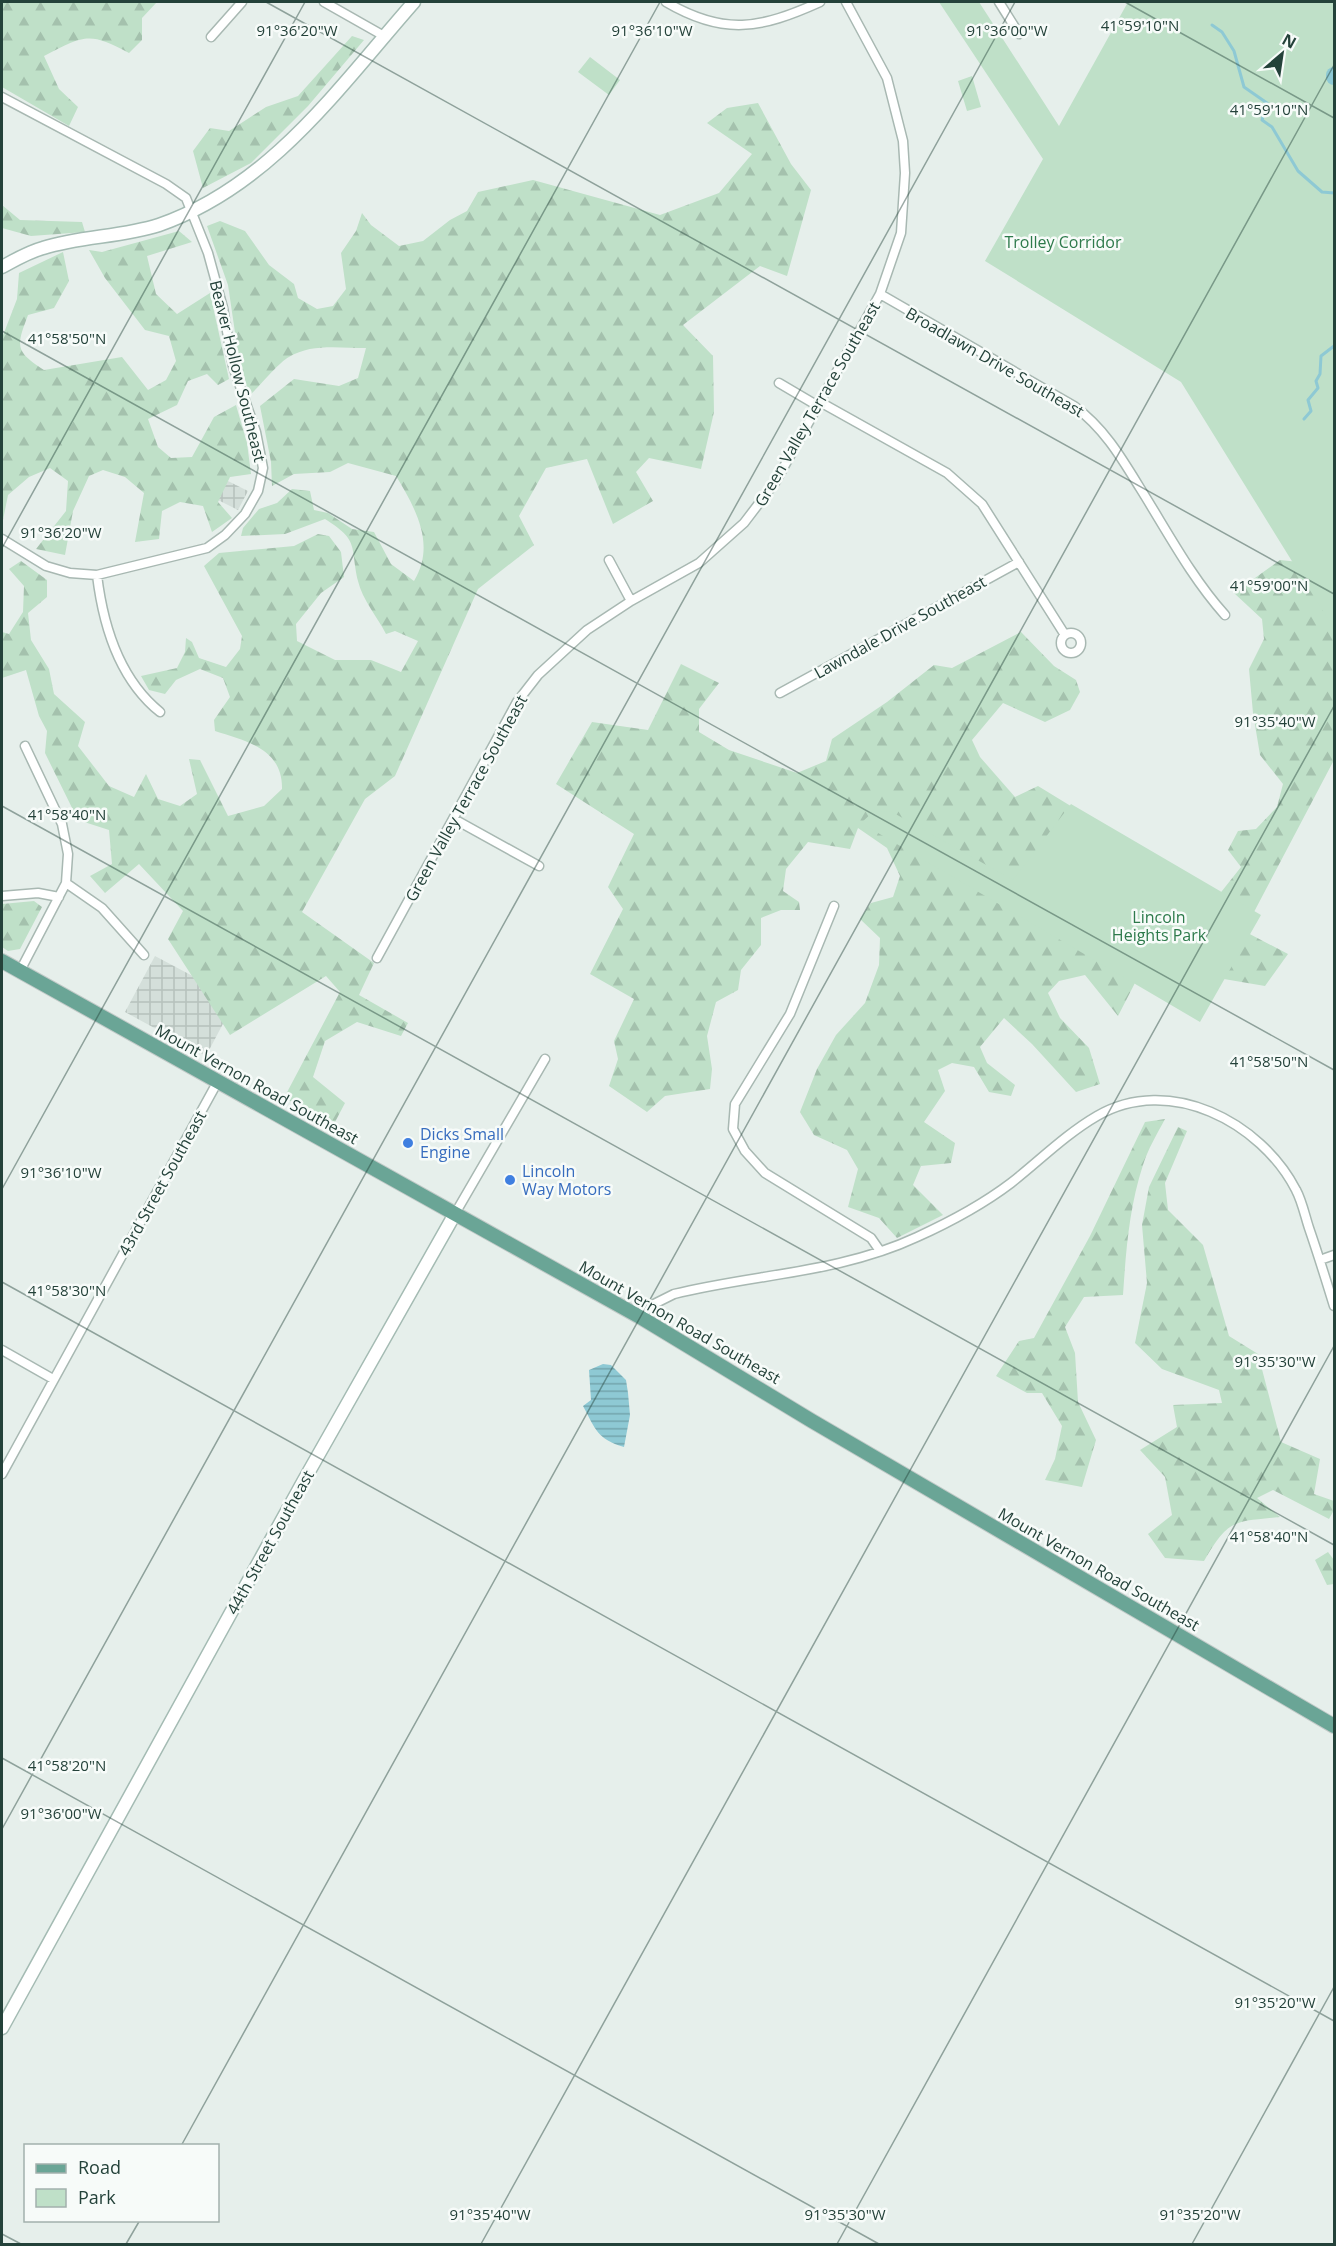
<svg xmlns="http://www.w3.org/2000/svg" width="1336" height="2246" font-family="'Open Sans',sans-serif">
  <defs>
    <pattern id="industrial-grid" width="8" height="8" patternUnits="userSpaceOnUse" patternTransform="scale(1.5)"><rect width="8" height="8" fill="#d4dfda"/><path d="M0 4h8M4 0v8" fill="none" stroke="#b6c1bc"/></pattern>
    <pattern id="forest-firs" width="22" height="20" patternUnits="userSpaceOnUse" patternTransform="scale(1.5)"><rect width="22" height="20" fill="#bfe0c8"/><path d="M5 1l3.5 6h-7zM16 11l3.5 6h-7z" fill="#a4c1ad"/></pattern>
    <pattern id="water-rules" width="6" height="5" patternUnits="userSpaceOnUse" patternTransform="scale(1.5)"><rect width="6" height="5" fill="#8ec9d4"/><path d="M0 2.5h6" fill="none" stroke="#74a5ad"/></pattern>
  </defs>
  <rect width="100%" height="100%" fill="#e6efeb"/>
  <path fill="url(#industrial-grid)" d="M226,480L248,491L238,510L216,499Z
    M155,956L236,999L206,1056L125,1012Z"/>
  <path fill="url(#forest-firs)" d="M2,2H157L142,18V40L129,53C88,31 84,36 44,56L59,89L78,107L69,126L2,87Z
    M352,36L364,40L308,106L251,163L203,188L193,151L210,128L229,131L266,107L298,96Z
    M758,103L791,164L811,190L787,276L760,266L683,325L713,356L714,412L701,469L649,458L636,472L653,501L613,524L587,459L546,468L519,516L534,545L478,589L395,776L365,799L302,912L374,963L359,995L408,1023L401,1036L357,1022L325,1041L313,1077L345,1103L335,1122L284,1098L340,992L326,976L230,1035L168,939L183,911L139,864L105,893L90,876L112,864L109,830L78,820L45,753L47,731L39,716L26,670L2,678V632L9,634L23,612L24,586L9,569L21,561L47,580V597L28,613L31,640L49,669L54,694L85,722L78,746L109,786L134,797L146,774L158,799L180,806L197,794L189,759L200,760L228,816L264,806L282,789C283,749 246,741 215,731L214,720L230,697L223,678L200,669L176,680L165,694L149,690L141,676L177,668L185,652L186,638L192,642L199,658L226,667L240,649L242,636L204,566L219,553L294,546L318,534L329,536L341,552L344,577L321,593L296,624L297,641L335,660H371L401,672L418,641L395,631L386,634C378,618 362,599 358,581C350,546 360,541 325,519L285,534L241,536L243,528L259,509L277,503L292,489L310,491L314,510L328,513L352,529L374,532L391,564L414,581C436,545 416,509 396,476L348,463L330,472L294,474L272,486L271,462L260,406L294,379L339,386L358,378L366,348C340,348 311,343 289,357C278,363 260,386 249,396L237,346L228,285L207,226L220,221L245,231L269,265L294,284L298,298L317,309L333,306L346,289L341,253L356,231L362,213L371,225L399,246L423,241L450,220L467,211L478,192L533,180L660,215L719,193L752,154L707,123L727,108Z
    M2,205L20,220L82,222L85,232L31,236L2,228Z
    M179,231L192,242L147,256L156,294L177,314L210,293L229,379L218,385L207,374L188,381L177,405L148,419L158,447L171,458L192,457L214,417L236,405L247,443L251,474L230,477L218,502L232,518L212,532L203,506L180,502L162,511L159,539L135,542L144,493L125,477L103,470L89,476L73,511L65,555L36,549L66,511L68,481L50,468L29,477L8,495L2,525V338L17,299L19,273L63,252L69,281L54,308L28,315C16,347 15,351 44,370L122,357L148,390L166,380L176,361L169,336L145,330L105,278L89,250L102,252Z
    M1280,560L1299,562L1334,617V760L1244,931L1288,954L1265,986L1218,978L1137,979L1118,1016L1085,975L1059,981L1048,993L1060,1018L1089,1048L1100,1084L1076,1092L1032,1044L1004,1018L980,1047L987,1063L1015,1085L1011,1096L989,1092L974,1067L952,1063L938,1070L945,1091L924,1122L955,1143L951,1163L921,1166L913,1185L943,1215L897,1238L879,1218L848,1207L858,1169L847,1150L814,1135L800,1112L817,1069L836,1035L865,1003L879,965L880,938L860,919L871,903L893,897L900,876L887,848L858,828L850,849L808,842L786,869L783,891L799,902L800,910H781L761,918V945L741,970L738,990L716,1002L707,1036L712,1069L710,1089L665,1096L647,1112L609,1086L618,1059L614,1041L634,999L590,974L623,909L608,887L634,834L556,784L592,722L648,730L681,664L719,683L699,709V732L729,750L797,773L826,761L832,739L887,702L934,665L952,668L1021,632L1054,666L1076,680L1080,692L1070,710L1045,722L1003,703L972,740L980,757L1015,797L1038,786L1218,896L1241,867L1228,850L1238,831L1256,829L1277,807L1283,784L1260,755L1253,713L1249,669L1264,639L1262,619L1234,593Z
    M34,901L42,907L20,949L8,951L2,947V904Z
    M1165,1119C1157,1134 1148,1149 1143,1165C1129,1208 1126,1251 1123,1295L1084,1297L1065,1327L1075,1353L1078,1402L1096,1440L1082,1487L1045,1480L1055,1459L1062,1426L1042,1393H1027L996,1376L1019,1341L1034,1338L1090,1236L1145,1122Z
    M1178,1127L1187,1131L1165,1183L1168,1210L1203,1245L1229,1336L1258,1354L1281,1442L1320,1459L1314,1494L1334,1501V1510L1329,1519L1273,1490L1257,1498L1280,1517C1232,1522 1229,1519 1204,1561L1165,1558L1148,1534L1172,1515L1165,1477L1140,1450L1177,1427L1173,1405L1222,1403L1219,1390L1162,1369L1135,1343L1147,1283L1142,1225L1149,1187Z
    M1328,1552L1334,1560V1584L1327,1585L1315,1560Z"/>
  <path fill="#bfe0c8" d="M939,2H979L1059,126L1128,2H1334V629L1181,382L985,261L1043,159Z
    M590,57L620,80L609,95L578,72Z
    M972,76L981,107L967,111L958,81Z
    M1071,804L1261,915L1200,1022L861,823L874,811L892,812L1013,880Z"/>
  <path fill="url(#water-rules)" d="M603,1364L611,1365L626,1380L628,1393L630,1415L624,1447C597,1439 596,1430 583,1406L591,1400L589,1370Z"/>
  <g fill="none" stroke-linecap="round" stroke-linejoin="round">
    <path stroke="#8ec9d4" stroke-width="3" d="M1212,25L1222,32L1234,51L1244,87L1267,103L1262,120L1272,127L1298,171L1322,192L1334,193
      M1304,419L1311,411L1308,400L1318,388L1316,381L1320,374L1321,356L1334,346"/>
    <path stroke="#8ec9d4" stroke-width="16" d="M1334,75V77"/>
    <g stroke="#a8b8b2" stroke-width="11">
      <path id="street" d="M324,2L384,36
        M666,2C724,36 760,29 820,2
        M999,2L1019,34
        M211,37L242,2
        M2,97L166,184L186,198L208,253L223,308L233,366L256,432L263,468L258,491L245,514L225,535L207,548L97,575L70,573L46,566L2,539
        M880,294L1074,406C1104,428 1121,457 1140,488C1167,531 1191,577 1225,615
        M779,383L818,406
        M820,402L947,473L982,504L1065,635
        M609,560L631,601
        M97,575C103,625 119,679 160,712
        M1061 643a10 10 0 1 1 20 0a10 10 0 1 1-20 0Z
        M780,693L1019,562
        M454,819L539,866
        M66,883L102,908L144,955
        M2,896L38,893L59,897
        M834,906L790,1014L735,1104L733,1129L745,1151L765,1173L871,1238L880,1251
        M377,958L517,702L538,675L587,630L631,601L699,563L744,523L776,481L880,294L901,233L905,173L903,141L887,78L846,2
        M20,971L66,883L68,854L62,824L25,746
        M456,1212L545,1059
        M1320,1260L1334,1255
        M640,1317L650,1306L674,1294C755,1274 840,1273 917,1237C950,1222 982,1205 1011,1183C1039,1161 1066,1134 1097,1116C1169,1074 1261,1122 1296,1190C1302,1201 1305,1216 1309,1228C1318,1254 1326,1280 1334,1306
        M2,1350L53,1379
        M2,1474L218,1081"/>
    </g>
    <g stroke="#a4bbb3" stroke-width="15">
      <path id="secondary" d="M2,267C15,260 28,252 43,248C81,236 122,237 159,225C271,186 339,87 414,2
        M2,2028L303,1482L456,1212"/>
    </g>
    <g stroke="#c2cac8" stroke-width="16">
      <path id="primary" d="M2,961L640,1317L812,1421L1334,1726"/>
    </g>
    <use href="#street" stroke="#fff" stroke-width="8"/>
    <use href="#secondary" stroke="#fff" stroke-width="12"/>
    <use href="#primary" stroke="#6aa596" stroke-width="14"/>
  </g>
  <path fill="none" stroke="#24423a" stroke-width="1.5" stroke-opacity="0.45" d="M266,2L1334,594M1125,2L1334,118M2,331L1334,1070M2,548L305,2M2,806L1334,1545M2,1189L660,2M2,1282L1334,2021M2,1758L879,2244M2,1829L1015,2M181,2146L1334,65M2,2234L21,2244M126,2244L140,2220M481,2244L1334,706M837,2244L1334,1346M1192,2244L1334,1987"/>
  <g fill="#3f7fe0" stroke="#f7fbf9" stroke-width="2">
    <circle cx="408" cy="1143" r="6"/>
    <circle cx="510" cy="1180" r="6"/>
  </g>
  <g text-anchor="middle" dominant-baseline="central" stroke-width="5" stroke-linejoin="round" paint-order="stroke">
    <g font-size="16" fill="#2d7a4b" stroke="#f7fbf9">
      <text x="1063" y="242">Trolley Corridor</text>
      <text x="1159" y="917">Lincoln<tspan x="1159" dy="18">Heights Park</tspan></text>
    </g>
    <g font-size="16" fill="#24423a" stroke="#f7fbf9">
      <text transform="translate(995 362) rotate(30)">Broadlawn Drive Southeast</text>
      <text transform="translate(238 371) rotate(76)">Beaver Hollow Southeast</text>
      <text transform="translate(817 404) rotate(-60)">Green Valley Terrace Southeast</text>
      <text transform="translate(900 627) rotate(-29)">Lawndale Drive Southeast</text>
      <text transform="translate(466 798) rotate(-61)">Green Valley Terrace Southeast</text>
      <text transform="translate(257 1084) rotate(29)">Mount Vernon Road Southeast</text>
      <text transform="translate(162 1183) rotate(-61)">43rd Street Southeast</text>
      <text transform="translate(680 1322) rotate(30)">Mount Vernon Road Southeast</text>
      <text transform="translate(270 1542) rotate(-61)">44th Street Southeast</text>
      <text transform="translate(1099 1569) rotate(30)">Mount Vernon Road Southeast</text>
    </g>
    <g font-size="16" fill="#366cbe" stroke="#f7fbf9" text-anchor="start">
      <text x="420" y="1134">Dicks Small<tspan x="420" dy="18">Engine</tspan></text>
      <text x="522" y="1171">Lincoln<tspan x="522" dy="18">Way Motors</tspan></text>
    </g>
  </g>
  <g font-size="15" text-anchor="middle" fill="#24423a" stroke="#f7fbf9" stroke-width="5" stroke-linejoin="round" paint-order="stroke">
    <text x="1140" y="31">41°59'10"N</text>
    <text x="297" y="36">91°36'20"W</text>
    <text x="652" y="36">91°36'10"W</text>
    <text x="1007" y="36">91°36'00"W</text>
    <text x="1269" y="115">41°59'10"N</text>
    <text x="67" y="344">41°58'50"N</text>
    <text x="61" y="538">91°36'20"W</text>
    <text x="1269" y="591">41°59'00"N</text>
    <text x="1275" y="727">91°35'40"W</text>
    <text x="67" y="820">41°58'40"N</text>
    <text x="1269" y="1067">41°58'50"N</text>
    <text x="61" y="1178">91°36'10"W</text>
    <text x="67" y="1296">41°58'30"N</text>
    <text x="1275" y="1367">91°35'30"W</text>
    <text x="1269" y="1542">41°58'40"N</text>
    <text x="67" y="1771">41°58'20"N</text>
    <text x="61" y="1819">91°36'00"W</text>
    <text x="1275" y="2008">91°35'20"W</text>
    <text x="490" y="2220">91°35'40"W</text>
    <text x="845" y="2220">91°35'30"W</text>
    <text x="1200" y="2220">91°35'20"W</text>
  </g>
  <rect width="1336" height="2246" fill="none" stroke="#24423a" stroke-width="6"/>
  <rect x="24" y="2144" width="195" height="78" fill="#f7fbf9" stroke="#a3b1ad" stroke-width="1.5"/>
  <rect x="36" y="2164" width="30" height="9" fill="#6aa596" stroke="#a3b1ad" stroke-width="1.5"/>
  <text x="78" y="2174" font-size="18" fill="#24423a">Road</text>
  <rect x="36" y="2189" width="30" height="18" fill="#bfe0c8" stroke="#a3b1ad" stroke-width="1.5"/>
  <text x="78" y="2204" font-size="18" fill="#24423a">Park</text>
  <g transform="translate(1282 54) rotate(29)" stroke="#f7fbf9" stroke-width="4.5" paint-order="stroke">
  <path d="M0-4.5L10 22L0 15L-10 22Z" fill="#24423a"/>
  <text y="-9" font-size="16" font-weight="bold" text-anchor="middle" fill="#24423a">N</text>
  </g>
</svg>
